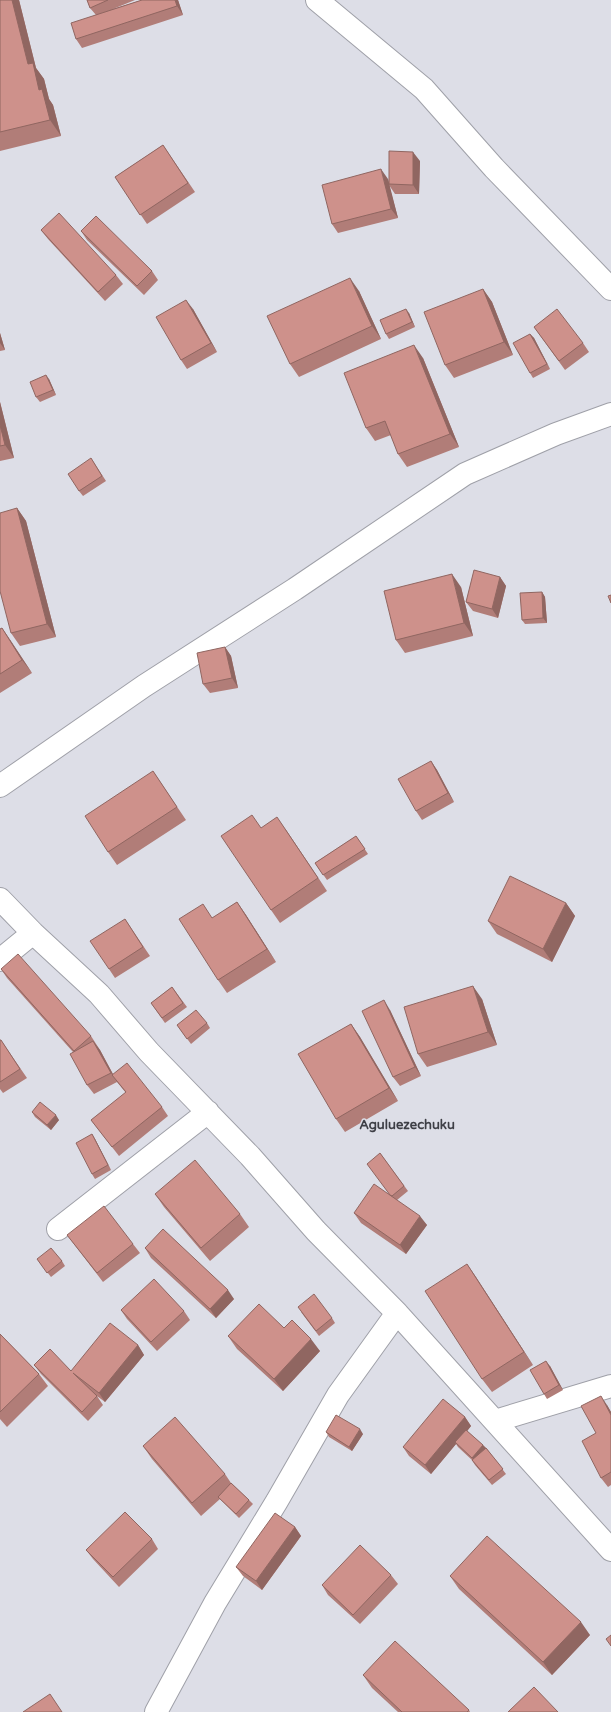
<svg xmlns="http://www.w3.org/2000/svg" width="611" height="1712" font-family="'Varela Round',sans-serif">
  <rect width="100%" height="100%" fill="#dddee7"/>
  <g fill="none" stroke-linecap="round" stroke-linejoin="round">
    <g stroke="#9fa0a8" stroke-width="24">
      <path id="street" d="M317,0L424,89L494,168L611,289
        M0,786L144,686L295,589L465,474L556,434L611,414
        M0,899L33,933L99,994L149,1052L250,1156L316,1231L397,1313L611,1550
        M0,960L33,933
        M58,1229L208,1112
        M495,1421L611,1386
        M156,1712L215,1603L277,1501L338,1395L397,1313"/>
    </g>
    <use href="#street" stroke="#fff" stroke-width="22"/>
  </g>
  <path fill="#b17d78" d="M0,0H19L36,68L44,79L49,99L53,105L61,136L0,151Z
    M87,0H135L113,9L142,0H178L183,15L82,48L76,39L96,15L90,8Z
    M163,145L195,192L147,224L115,177Z
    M420,161L419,194H395L389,185L398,218L338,233L332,224L388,179L389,183Z
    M41,230L116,275L123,284L105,301L48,239Z
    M81,231L152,271L158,280L144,295L87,240Z
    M483,289L492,302L513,355L454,378L445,365Z
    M359,291L381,339L299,377L290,364Z
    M193,309L217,352L187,369L181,360Z
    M409,313L415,327L389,339L386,334Z
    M534,327L583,343L589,352L565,370Z
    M0,333L5,350L0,351Z
    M530,334L534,338L550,369L533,378L530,373Z
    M423,358L459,447L407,467L398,454L391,435L375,441L366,428Z
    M49,379L56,395L40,402L36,397Z
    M0,402L14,458L0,461Z
    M91,458L106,481L83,496L79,491Z
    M17,508L26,521L56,637L20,646L11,633Z
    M500,577L506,586L498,618L473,611L466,602Z
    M461,587L473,636L405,653L396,640Z
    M542,592L545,597L547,623L525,624L522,620Z
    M2,628L32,673L0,693V629Z
    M225,647L231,656L238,688L210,693L203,684Z
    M431,761L437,770L454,802L422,820L416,811Z
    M153,771L186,820L117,865L108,852Z
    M261,828L286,830L327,891L280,923L271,910Z
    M356,836L368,854L327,880L315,863Z
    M237,902L246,915L276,962L227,993L218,980L213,918Z
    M566,903L575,916L552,962L497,934L488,921Z
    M125,919L150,956L115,978L109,969Z
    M1,969L91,1036L100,1050L113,1074L162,1107L168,1116L119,1156L91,1120L126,1093L117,1082L94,1094L87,1085L73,1052L7,978Z
    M172,987L187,1007L165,1023L151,1003Z
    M482,999L497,1045L427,1067L418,1054Z
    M390,1010L421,1076L400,1086L393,1077Z
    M207,1023L210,1028L191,1044L177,1025Z
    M351,1024L360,1037L398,1101L345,1132L336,1119Z
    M0,1040H1L7,1049L27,1078L3,1093L0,1089Z
    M32,1112L59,1120L51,1130L35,1117Z
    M92,1134L95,1139L111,1170L95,1179L92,1174Z
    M380,1153L408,1191L397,1200L427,1225L406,1254L361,1223L354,1213L389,1195Z
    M155,1194L240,1214L249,1227L210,1261L164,1207Z
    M67,1235L133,1244L140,1253L103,1282Z
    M145,1248L234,1299L216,1318L151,1258Z
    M37,1259L62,1261L65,1266L51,1277Z
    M467,1264L533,1365L492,1392L482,1379Z
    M121,1310L184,1311L190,1320L157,1351L127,1319Z
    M301,1312L332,1318L335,1323L319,1336Z
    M284,1328L320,1351L283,1391L237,1349L228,1336Z
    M0,1334L39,1374L48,1386L7,1427L0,1419Z
    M138,1345L144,1355L105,1402L93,1393L97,1396L103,1405L88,1421L41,1374L34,1365L71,1371Z
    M550,1366L563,1390L547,1399L544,1394Z
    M607,1405L611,1412V1485L608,1487L601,1478L596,1433Z
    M465,1417L471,1426L467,1431L487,1449L506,1474L492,1485L475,1465L472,1460L458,1447L456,1444L431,1474L409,1456L403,1447Z
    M326,1432L363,1434L352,1451L329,1437Z
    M143,1446L225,1474L231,1483L249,1500L253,1504L239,1518L220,1499L201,1516L152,1459Z
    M295,1527L301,1536L262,1590L243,1576L236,1567Z
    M152,1539L158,1549L119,1587L93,1559L86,1550Z
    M391,1575L398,1584L360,1624L328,1595L322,1585Z
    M450,1576L590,1635L552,1675L459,1589Z
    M363,1675L469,1710L470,1712H398L372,1688Z"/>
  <path fill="#906661" d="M12,0H19L36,68L44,79L49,99L53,105L61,136L50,120L39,90L28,64Z
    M175,0H178L183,15L177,6Z
    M413,152L420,161L419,194L413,185Z
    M381,169L388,179L398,218L391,209Z
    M350,278L359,291L381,339L372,326Z
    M483,289L492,302L513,355L504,342Z
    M186,300L193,309L217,352L211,343Z
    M406,309L409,313L415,327L412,322Z
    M0,333L5,350L0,343Z
    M530,334L534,338L550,369L547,364Z
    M414,345L423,358L459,447L450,434Z
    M46,375L49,379L56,395L53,390Z
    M0,402L14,458L5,445L0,425Z
    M17,508L26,521L56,637L47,624Z
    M452,574L461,587L473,636L464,623Z
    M500,577L506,586L498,618L492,609Z
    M542,592L545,597L547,623L543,618Z
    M2,628L11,641L32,673L22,660Z
    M225,647L231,656L238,688L232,678Z
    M431,761L437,770L454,802L448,793Z
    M277,817L286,830L327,891L318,878Z
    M237,902L246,915L276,962L267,949Z
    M566,903L575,916L552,962L543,949Z
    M473,986L482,999L497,1045L488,1032Z
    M384,1000L390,1010L421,1076L415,1067Z
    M351,1024L360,1037L398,1101L389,1088Z
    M93,1041L100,1050L116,1080L111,1073Z
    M56,1115L59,1120L51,1130L47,1125Z
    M92,1134L95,1139L111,1170L108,1165Z
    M420,1216L427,1225L406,1254L400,1245Z
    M467,1264L476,1277L533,1365L524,1352Z
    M228,1290L234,1299L216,1318L210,1309Z
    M311,1339L320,1351L283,1391L274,1379Z
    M138,1345L144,1355L105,1402L99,1393Z
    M546,1361L550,1366L563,1390L559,1385Z
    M601,1396L607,1405L611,1412V1415Z
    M465,1417L471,1426L457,1444L455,1442L456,1444L431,1474L425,1465Z
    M360,1429L363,1434L352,1451L349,1447Z
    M483,1445L487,1449L476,1462L472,1458Z
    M295,1527L301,1536L262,1590L256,1581Z
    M581,1622L590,1635L552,1675L543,1662Z"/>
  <path fill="#ce918b" stroke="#906661" d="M0,0H12L28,64L33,63L39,90L42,89L50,120L0,132Z
    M87,0H108L90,8Z
    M142,0H175L177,6L76,39L71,23Z
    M163,145L188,183L140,215L115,177Z
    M389,151L413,152V185L389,184Z
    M381,169L391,209L332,224L322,185Z
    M59,213L116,275L98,292L41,230Z
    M96,216L152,271L137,286L81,231Z
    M350,278L372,326L290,364L267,316Z
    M483,289L504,342L445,365L424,312Z
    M186,300L211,343L181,360L156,317Z
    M406,309L412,322L386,334L380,320Z
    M557,309L583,343L559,361L534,327Z
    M530,334L547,364L530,373L513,343Z
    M414,345L450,434L398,454L385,421L366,428L344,373Z
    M46,375L53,390L36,397L30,382Z
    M0,425L5,445L0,446Z
    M91,458L102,476L79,491L68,474Z
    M17,508L47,624L11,633L0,591V513Z
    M474,570L500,577L492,609L466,602Z
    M452,574L464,623L396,640L384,591Z
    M542,592L543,618L522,620L520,593Z
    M611,595V603L608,596Z
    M2,628L22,660L0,674V629Z
    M225,647L232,678L203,684L197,653Z
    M431,761L448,793L416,811L398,779Z
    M153,771L177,807L108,852L85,816Z
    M252,815L261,828L277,817L318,878L271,910L221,836Z
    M356,836L365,849L323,875L315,863Z
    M510,876L566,903L543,949L488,921Z
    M237,902L267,949L218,980L179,919L203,904L212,918Z
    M125,919L143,947L109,969L90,941Z
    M18,954L91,1036L74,1051L1,969Z
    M473,986L488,1032L418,1054L404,1007Z
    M172,987L183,1003L162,1018L151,1003Z
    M384,1000L415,1067L393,1077L362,1011Z
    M196,1010L207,1023L187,1039L177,1025Z
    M351,1024L389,1088L336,1119L298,1054Z
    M0,1040H1L20,1069L0,1082Z
    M93,1041L111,1073L87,1085L70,1054Z
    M127,1063L162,1107L112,1147L91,1120L126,1092L112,1075Z
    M40,1102L56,1115L47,1125L32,1112Z
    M92,1134L108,1165L92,1174L76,1143Z
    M380,1153L404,1186L392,1196L390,1195L367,1164Z
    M195,1160L240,1214L201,1248L155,1194Z
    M374,1184L420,1216L400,1245L354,1213Z
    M104,1206L133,1244L97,1273L67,1235Z
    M163,1229L228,1290L210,1309L145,1248Z
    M51,1248L62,1261L47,1273L37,1259Z
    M467,1264L524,1352L482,1379L425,1291Z
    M154,1279L184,1311L151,1342L121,1310Z
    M314,1294L332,1318L316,1331L298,1307Z
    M259,1304L284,1328L292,1320L311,1339L274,1379L228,1336Z
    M110,1323L138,1345L99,1393L73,1373L97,1396L82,1412L34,1365L50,1349L71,1371Z
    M0,1334L39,1374L0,1412Z
    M546,1361L559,1385L544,1394L530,1370Z
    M601,1396L611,1415V1472L601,1478L582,1441L596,1433L581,1406Z
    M443,1399L465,1417L425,1465L403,1447Z
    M336,1415L360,1429L349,1447L326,1432Z
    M175,1417L225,1474L192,1503L143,1446Z
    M466,1430L483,1445L472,1458L455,1442Z
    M486,1448L503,1469L489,1480L472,1460Z
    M231,1483L249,1500L236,1514L218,1497Z
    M125,1512L152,1539L113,1577L86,1550Z
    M275,1513L295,1527L256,1581L236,1567Z
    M487,1536L581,1622L543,1662L450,1576Z
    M360,1545L391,1575L353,1615L322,1585Z
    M611,1635V1646L606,1639Z
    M395,1641L469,1710L467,1712H402L363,1675Z
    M534,1687L558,1712H508Z
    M50,1694L62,1712H23Z"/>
  <g text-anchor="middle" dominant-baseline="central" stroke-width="3" stroke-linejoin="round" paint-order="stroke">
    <g font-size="13" font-weight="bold" fill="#3e3f46" stroke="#dddee7">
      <text x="407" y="1125">Aguluezechuku</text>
    </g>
  </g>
</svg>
